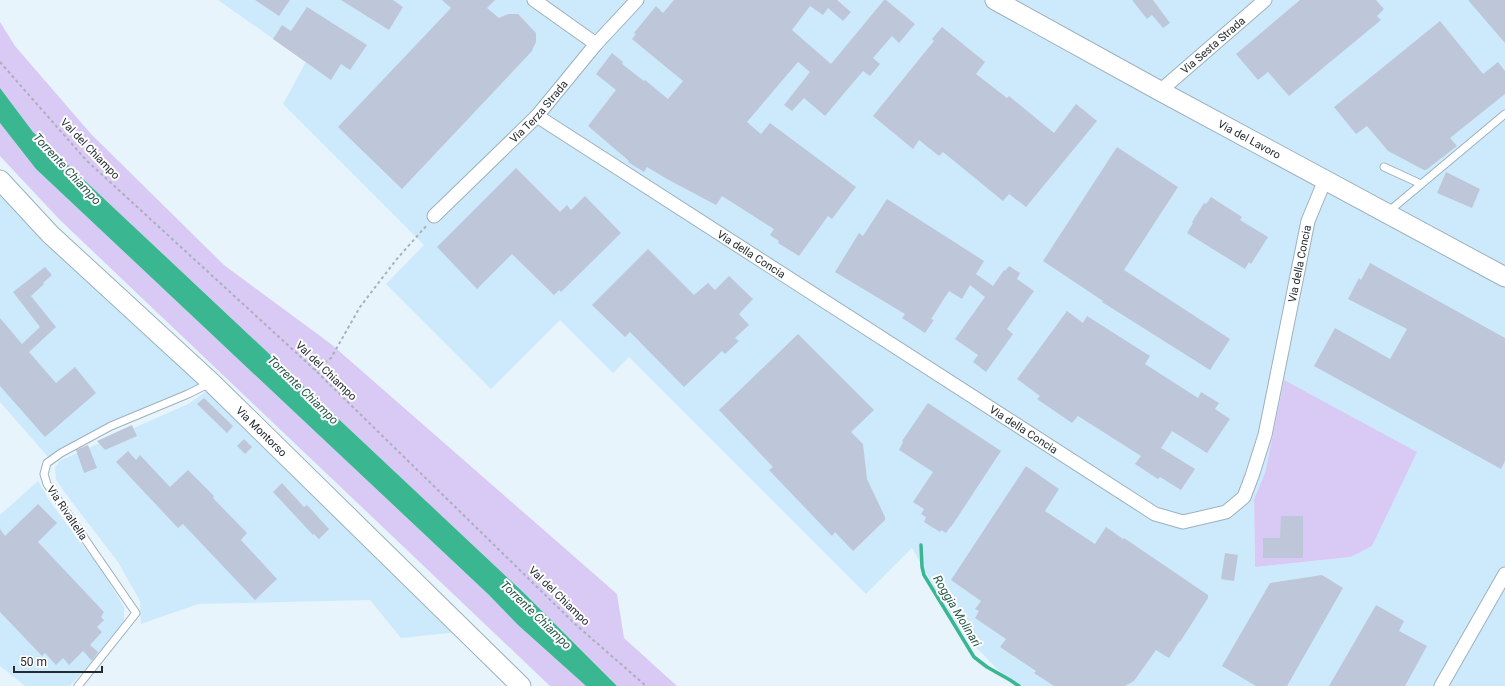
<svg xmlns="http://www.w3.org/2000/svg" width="1505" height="686" font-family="Roboto,sans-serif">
  <rect width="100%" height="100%" fill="#e7f4fc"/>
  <path fill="#cdeafc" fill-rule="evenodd" d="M218,0H1505V686H1014L957,628L912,548L866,594L629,357L613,373L560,320L491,389L386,284L424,245L283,104L306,62ZM1284,380L1372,546L1351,557L1255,567L1254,499L1265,473Z
    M0,184L203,382L187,393L67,446L48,457L0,402Z
    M208,390L459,632L401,638L370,600L198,604L141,624L140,601L118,562L65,493L56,479L55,468L59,461L188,404Z
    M38,481L51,503L103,572L124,607V621L121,628L108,644L70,686H25L0,666V515Z"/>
  <path fill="#d9c9f5" d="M0,22L15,46L91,134L224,265L331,344L617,594L624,638L677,686H617L525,594L33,132L0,88Z
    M0,123L36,169L489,595L518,625L586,686H550L60,220L0,156Z
    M1284,380L1417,452L1372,546L1351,557L1255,567L1254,499L1265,473Z"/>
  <path fill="#3ab691" d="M0,88L33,132L525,594L617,686H586L518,625L489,595L36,169L0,123Z"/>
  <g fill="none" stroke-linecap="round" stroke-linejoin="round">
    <path stroke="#3ab691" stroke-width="3.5" d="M921,545L922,567L924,575L974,657L987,667L1010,680L1019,686"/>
  </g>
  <path fill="#bec6da" d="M255,0H290L279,16Z
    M341,0H393L403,7L389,30Z
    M442,0H495L487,8L499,18L508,14H518L536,33V42L532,50H533L402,189L338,127L451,8Z
    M674,0H837L851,12L843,21L828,8L823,15L810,6L792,30L831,64L884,0H886L915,24L899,43L892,36L873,58L880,64L870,76L863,71L825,116L804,98L792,111L784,105L810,72L798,62L747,122L761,134L770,123L856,187L832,219L828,216L799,256L778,243L779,241L770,235L774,229L722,196L716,205L667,179L647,167L644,172L628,162L629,161L588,126L616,90L596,74L612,53L623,62L622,64L644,81L645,80L668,99L683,81L632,39L636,34L634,33L656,6L663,13Z
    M1132,0H1153L1170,23L1163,28L1152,15L1147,19Z
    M1300,0H1376L1384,9L1377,16L1381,20L1289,96L1268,72L1258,80L1236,54Z
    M1468,0H1505V43Z
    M307,7L367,45L350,70L341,64L331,80L273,39L282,25L291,31Z
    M1440,21L1483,74L1498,62L1505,71V94L1450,138L1457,146L1426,170H1424L1388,151L1367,126L1356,134L1334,107Z
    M942,27L985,62L976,74L1007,98L1009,96L1054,133L1076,104L1097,121L1026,207L1009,194L1003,201L943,152L939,156L919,140L913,149L873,116L934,41L932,39Z
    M1117,147L1178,187L1124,270L1230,339L1210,370L1102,302L1103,301L1043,261Z
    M516,168L560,212L567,205L571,210L585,196L621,233L561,292L559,290L554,295L512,254L477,289L437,247Z
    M1446,172L1480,189L1472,208L1437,193Z
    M1211,197L1242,217L1240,220L1268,237L1251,264L1249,262L1245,269L1187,233L1193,223L1192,222L1204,203L1206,204Z
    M887,199L984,261L976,274L993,286L1004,270L1005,271L1009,266L1020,273L1017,279L1034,291L1007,329L1013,334L986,372L973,362L978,355L955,339L985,297L970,285L962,299L949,291L931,319L934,320L925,333L902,318L905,314L835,272L859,233L863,236Z
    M648,249L694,295L708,283L715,290L729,276L753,299L739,314L749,325L735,338L739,341L725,354L722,351L684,387L630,332L625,337L592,305Z
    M1370,263L1505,338V461L1501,469L1314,366L1335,328L1390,359L1407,329L1348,299L1359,278L1361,280Z
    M45,267L52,275L43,283L44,284L31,296L56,327L29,352L56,383L75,367L96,393L45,437L0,386V318L22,344L40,327L13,292Z
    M1067,311L1083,323L1087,316L1150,356L1145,364L1198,398L1201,392L1219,403L1215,409L1230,419L1207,453L1172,431L1161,448L1195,469L1181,490L1160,477L1158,479L1135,464L1141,456L1078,416L1072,423L1037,399L1040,396L1017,379Z
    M798,334L874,410L851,432L863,444L867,479L885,517V520L853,551L835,532L832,536L812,515L769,470L773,467L719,410Z
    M204,398L233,426L227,433L197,404Z
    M928,403L1001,451L951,527V526L946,533L941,530L940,532L924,522L926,517L921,514L924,509L913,502L933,472L899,450L903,442L902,441Z
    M132,425L137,436L105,450L97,441Z
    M244,439L252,447L245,454L237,446Z
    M88,445L97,468L84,473L76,450Z
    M128,451L136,460L140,455L170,487L188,470L214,496L213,498L247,533L241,540L277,579L255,600L183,524L178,528L116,462Z
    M1026,466L1059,489L1045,511L1095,544L1106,527L1123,539L1124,538L1208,595V598L1180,642L1179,641V642L1169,658L1156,650L1134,681L1125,686H1054L1034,673L1036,671L1000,647L1006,639L975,618L979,611L975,609L981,601L951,580Z
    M282,483L304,507L307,505L329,529L319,539L314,534L313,535L273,492Z
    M38,504L57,523L38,542L104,612L101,617L104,620L97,627L102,632L90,645L98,652L92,661L83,651L69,665L63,658L56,665L45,653L42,656L0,612V529L5,536Z
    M1281,516H1303V558H1263V538H1280Z
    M1225,553L1238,555L1234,581L1221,579Z
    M1322,575L1343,588L1287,686H1256L1222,666L1270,583Z
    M1376,605L1404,621L1399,631L1427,646L1405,686H1329Z"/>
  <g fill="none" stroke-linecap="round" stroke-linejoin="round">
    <g stroke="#9cb1bd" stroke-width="9">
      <path id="lane" d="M1384,167L1421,184
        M1388,212L1505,114
        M78,686L136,613L47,484L44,474L47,463L61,453L111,426L188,394L210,383"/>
    </g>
    <g stroke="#9cb1bd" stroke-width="15">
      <g id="street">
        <path d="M534,0L596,44"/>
        <path id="s1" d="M1160,91L1265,0"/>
        <path id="s2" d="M537,116L1155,514L1183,522L1226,512L1244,497L1252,476L1265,435L1308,221L1325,180"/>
        <path id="s3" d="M434,216L537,116L596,44L637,0"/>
        <path d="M1441,686L1505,574"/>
      </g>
    </g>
    <g stroke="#9cb1bd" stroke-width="21">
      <g id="secondary">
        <path id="s4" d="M995,0L1160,91L1505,277"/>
        <path id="s5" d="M0,180L50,234L211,382L521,686"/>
      </g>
    </g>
    <path stroke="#a6b1b8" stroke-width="2" stroke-dasharray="3 3" stroke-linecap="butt" d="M0,62L86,160L315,370L575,624L646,686
      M315,370L331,358L360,307L396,260L427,225"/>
    <use href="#lane" stroke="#fff" stroke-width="7"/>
    <use href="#street" stroke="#fff" stroke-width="13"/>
    <use href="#secondary" stroke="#fff" stroke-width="19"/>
  </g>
  <g text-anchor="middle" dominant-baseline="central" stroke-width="4" stroke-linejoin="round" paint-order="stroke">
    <g font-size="11" fill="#232b30" stroke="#fff">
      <text stroke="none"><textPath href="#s1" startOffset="70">Via Sesta Strada</textPath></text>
      <text stroke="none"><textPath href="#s3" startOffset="148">Via Terza Strada</textPath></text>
      <text stroke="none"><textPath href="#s4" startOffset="290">Via del Lavoro</textPath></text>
      <text transform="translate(90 149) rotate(46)">Val del Chiampo</text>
      <text stroke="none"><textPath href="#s2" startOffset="255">Via della Concia</textPath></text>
      <text stroke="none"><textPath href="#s2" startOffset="1072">Via della Concia</textPath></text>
      <text transform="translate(326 371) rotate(44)">Val del Chiampo</text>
      <text stroke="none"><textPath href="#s2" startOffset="579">Via della Concia</textPath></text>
      <text stroke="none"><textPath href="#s5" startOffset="363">Via Montorso</textPath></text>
      <text transform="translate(67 513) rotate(56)">Via Rivaltella</text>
      <text transform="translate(559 596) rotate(44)">Val del Chiampo</text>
    </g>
    <g font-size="12" font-style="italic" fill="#255646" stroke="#fff">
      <text transform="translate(67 169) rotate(47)">Torrente Chiampo</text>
      <text transform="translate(303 390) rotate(44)">Torrente Chiampo</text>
      <text transform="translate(957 611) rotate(59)">Roggia Molinari</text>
      <text transform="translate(536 615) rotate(44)">Torrente Chiampo</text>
    </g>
  </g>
  <path d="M14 666v6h88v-6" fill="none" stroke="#232b30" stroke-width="2"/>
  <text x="20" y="666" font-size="12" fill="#232b30" stroke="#ffffff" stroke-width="3" paint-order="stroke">50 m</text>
</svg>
